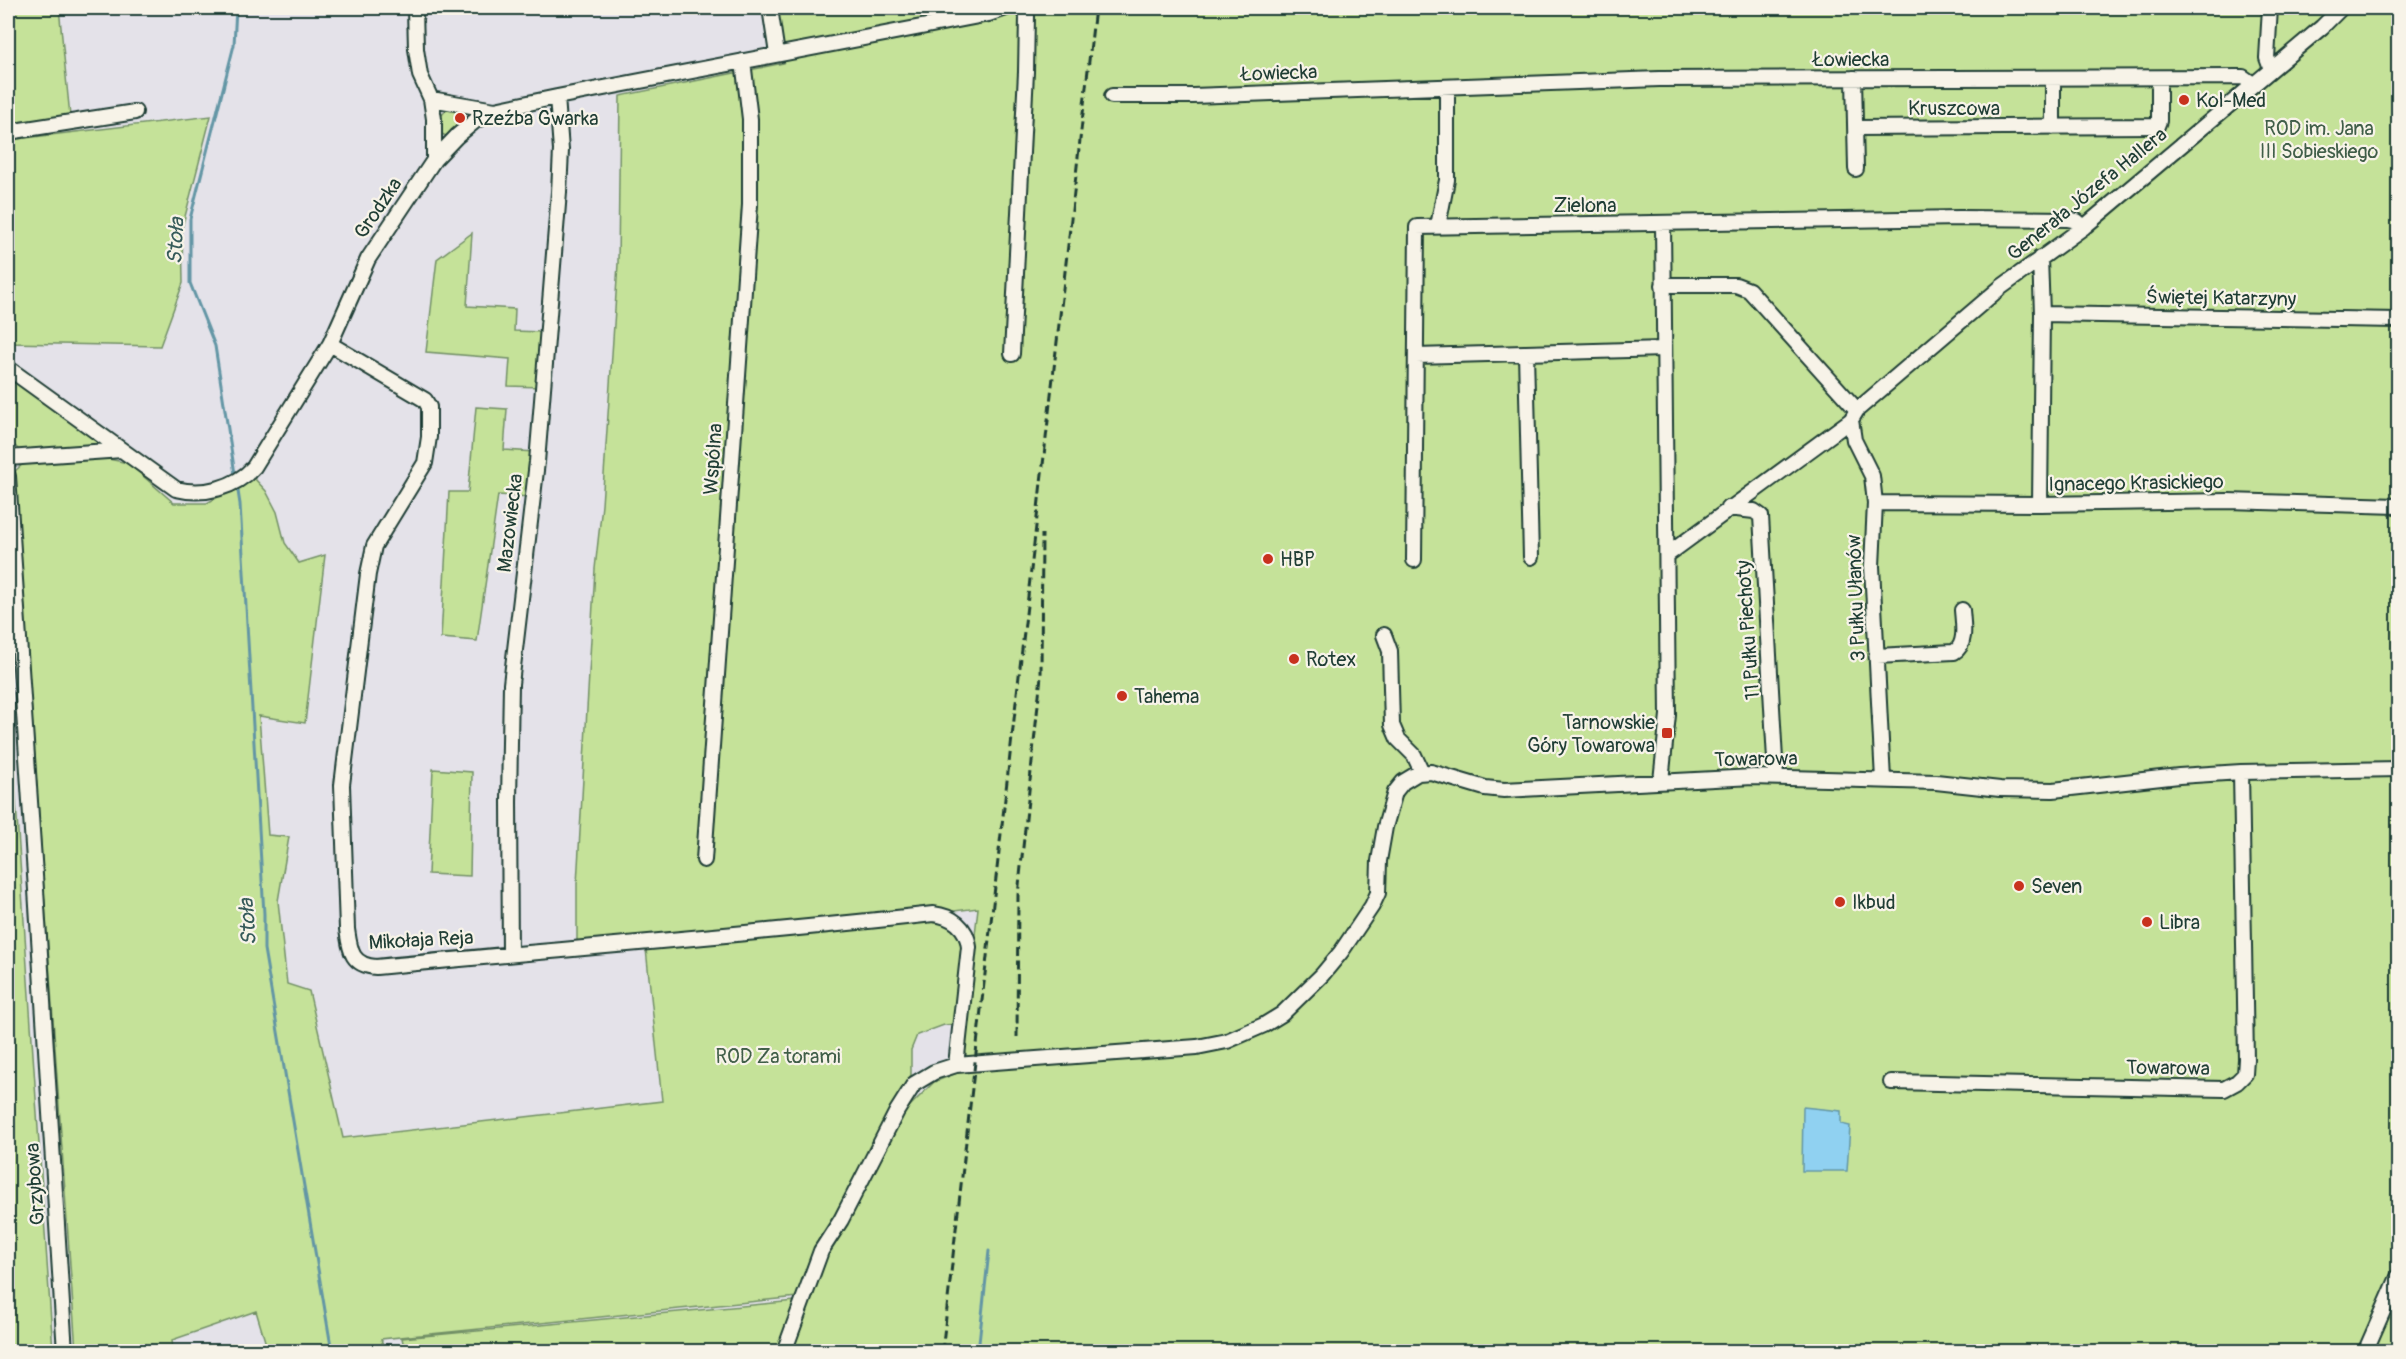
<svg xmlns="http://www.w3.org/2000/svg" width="2406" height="1359" font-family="Pangolin,sans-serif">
  <rect width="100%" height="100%" fill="#e4e2e9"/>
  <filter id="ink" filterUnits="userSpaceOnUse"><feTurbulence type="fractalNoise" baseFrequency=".0167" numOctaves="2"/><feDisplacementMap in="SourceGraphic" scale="12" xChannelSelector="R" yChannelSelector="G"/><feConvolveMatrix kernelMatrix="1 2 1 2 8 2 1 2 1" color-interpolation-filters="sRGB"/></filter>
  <g filter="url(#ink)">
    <path fill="#c5e299" stroke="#729066" stroke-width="1.5" d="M8,8H59L70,116L8,123Z
      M774,8H2398V1351L405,1352L402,1338L806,1300L836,1230L891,1125L934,1082L965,1070L966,1053L962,1049L978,908L855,923L577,947V884L595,569L602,505L618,264L620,96L784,63Z
      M447,109L464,112L465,114L456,117L457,123L467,121L448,137L440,133L441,116Z
      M211,116L182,228L183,283L160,346L8,343V140Z
      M472,233L467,306L515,309L514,331L542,332L541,387L508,386L510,359L426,352L437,259Z
      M14,379L105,444L19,450L12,443L8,381Z
      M476,407L507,409L504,450L535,452L531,497L498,495L477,641L441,638L449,492H468Z
      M94,456L128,463L174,503H207L254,478L266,491L277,512L285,543L299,563L325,555L305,723L259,716L268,835L289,837L278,901L287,984L309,991L343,1138L662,1101L646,949L934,918L954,926L963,942L958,1024L944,1025L917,1035L911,1050V1075L895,1102L815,1251L798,1297L381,1339L385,1352L268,1351L256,1311L172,1340L173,1351H76L15,471L24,463Z
      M8,684L53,1351H8Z
      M433,769L472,772L470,876L428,874Z"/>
    <path fill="#90d1f1" stroke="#6396a5" stroke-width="1.5" d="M1803,1107L1841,1111V1124L1850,1126L1847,1171H1802Z"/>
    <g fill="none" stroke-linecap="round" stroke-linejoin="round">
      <path stroke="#6396a5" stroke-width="3" d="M235,474L215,346L190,283V219L234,45L236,8
        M237,485L240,504L264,914V949L332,1352
        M978,1352L989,1251"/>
      <g stroke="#1f3d34" stroke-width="18">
        <path id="minor" d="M415,8L416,49L420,75L431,99L434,119V160
          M770,8L777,54
          M2270,8L2267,58L2271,69
          M1854,78L1856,169
          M1112,96H1193L1659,79L2243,77L2253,84
          M431,99L495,110
          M2053,127V78
          M1855,128L2157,126L2159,121V78
          M8,132L135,112
          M1438,226L1447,180V87
          M1663,285H1736L1749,290L1857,410
          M2042,314L2398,320
          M330,344L425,400L429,407V437L425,463L374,546L368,574L342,785L347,929C350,950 351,965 376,967C561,949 747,935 933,914C952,916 967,927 969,947L956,1065
          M1526,353L1531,557
          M1012,354L1026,72L1027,16L1023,8
          M1416,356L1663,349
          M8,368L176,489C204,496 235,488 254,467L330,344L368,259L434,160L457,136L475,121L495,110L557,97L989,14L1006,8
          M1851,420L1854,440L1872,476L1875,503L1872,566L1883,780
          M8,458L122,450
          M8,476L36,890L65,1352
          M1875,503L2040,504L2228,501L2398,506
          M2040,504L2042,314L2040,258
          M1728,508L1754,511L1761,516L1776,777
          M1667,555L1851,420L1857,410L2000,288L2084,227L2322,27L2341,8
          M1414,560L1417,227L1960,218L2067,219L2077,221L2084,227
          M1384,635L1390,651L1392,725L1398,739L1414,755L1422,772
          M1877,656L1954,652C1967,645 1963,623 1962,610
          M1661,781L1668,715L1663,224
          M704,860L750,205V119L743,61
          M510,954L509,802L511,684L537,462L559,192L561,150L557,97
          M1891,1082L2224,1089L2237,1082L2245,1074L2246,1059L2241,772
          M784,1352L821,1251L841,1220L897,1111L914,1084L934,1072L956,1065L1197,1047L1227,1041L1264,1025L1282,1014L1322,975L1341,952L1372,906L1378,893L1379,861L1385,827L1395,792L1403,782L1418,773L1431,772L1485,788L1504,790L1753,777L1936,782L2000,789L2053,790L2179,776L2241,772L2398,769
          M2365,1352L2398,1277"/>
      </g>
      <use href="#minor" stroke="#f7f3e8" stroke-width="14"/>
      <path stroke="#1f3d34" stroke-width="3" stroke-dasharray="9 4.5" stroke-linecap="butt" d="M1017,1037L1018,895L1041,676L1042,534
        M942,1352L1095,8"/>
    </g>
  </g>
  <g fill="#c8321e" stroke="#f7f3e8" stroke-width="2">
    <circle cx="2184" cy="100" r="6"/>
    <circle cx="460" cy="118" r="6"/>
    <circle cx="1268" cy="559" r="6"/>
    <circle cx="1294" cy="659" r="6"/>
    <circle cx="1122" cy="696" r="6"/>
    <rect x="1661" y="727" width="12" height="12" rx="3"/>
    <circle cx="2019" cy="886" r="6"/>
    <circle cx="1840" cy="902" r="6"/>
    <circle cx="2147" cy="922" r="6"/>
  </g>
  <g text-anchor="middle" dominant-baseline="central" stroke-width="4.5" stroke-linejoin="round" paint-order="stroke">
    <g font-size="20" fill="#1f3d34" stroke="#f7f3e8">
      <text x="1851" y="59">Łowiecka</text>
      <text transform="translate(1279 73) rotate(-2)">Łowiecka</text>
      <text x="1954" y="108">Kruszcowa</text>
      <text transform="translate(2087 194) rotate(-39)">Generała Józefa Hallera</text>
      <text x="1585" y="205">Zielona</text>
      <text transform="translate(378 208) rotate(-56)">Grodzka</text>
      <text transform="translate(2221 298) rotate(1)">Świętej Katarzyny</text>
      <text transform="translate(713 459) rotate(-86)">Wspólna</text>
      <text transform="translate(2136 483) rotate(-1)">Ignacego Krasickiego</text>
      <text transform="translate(510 523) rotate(-83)">Mazowiecka</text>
      <text transform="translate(1856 598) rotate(-92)">3 Pułku Ułanów</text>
      <text transform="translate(1748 630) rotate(-94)">11 Pułku Piechoty</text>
      <text transform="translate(1756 759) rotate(-1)">Towarowa</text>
      <text transform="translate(421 940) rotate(-3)">Mikołaja Reja</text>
      <text transform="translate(2168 1068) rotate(1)">Towarowa</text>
      <text transform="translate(35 1184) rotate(-94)">Grzybowa</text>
    </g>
    <g font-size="20" fill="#1f3d34" stroke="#f7f3e8" text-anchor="start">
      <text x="2196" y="100">Kol-Med</text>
      <text x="472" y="118">Rzeźba Gwarka</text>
      <text x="1280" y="559">HBP</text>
      <text x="1306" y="659">Rotex</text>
      <text x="1134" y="696">Tahema</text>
      <text x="1655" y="722" text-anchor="end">Tarnowskie<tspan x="1655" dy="23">Góry Towarowa</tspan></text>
      <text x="2031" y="886">Seven</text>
      <text x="1852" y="902">Ikbud</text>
      <text x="2159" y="922">Libra</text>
    </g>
    <g font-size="20" fill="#405e48" stroke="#f7f3e8">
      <text x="2319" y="128">ROD im. Jana<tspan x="2319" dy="23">III Sobieskiego</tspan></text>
      <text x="778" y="1056">ROD Za torami</text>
    </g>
    <g font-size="21" font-style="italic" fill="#365b5a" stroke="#f7f3e8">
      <text transform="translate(176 241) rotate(-87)">Stoła</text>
      <text transform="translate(248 922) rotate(-94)">Stoła</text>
    </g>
  </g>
  <rect width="2406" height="1359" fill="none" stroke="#f7f3e8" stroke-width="30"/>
  <rect x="15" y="15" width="2376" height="1329" fill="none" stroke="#1f3d34" stroke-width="2" filter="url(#ink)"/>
</svg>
